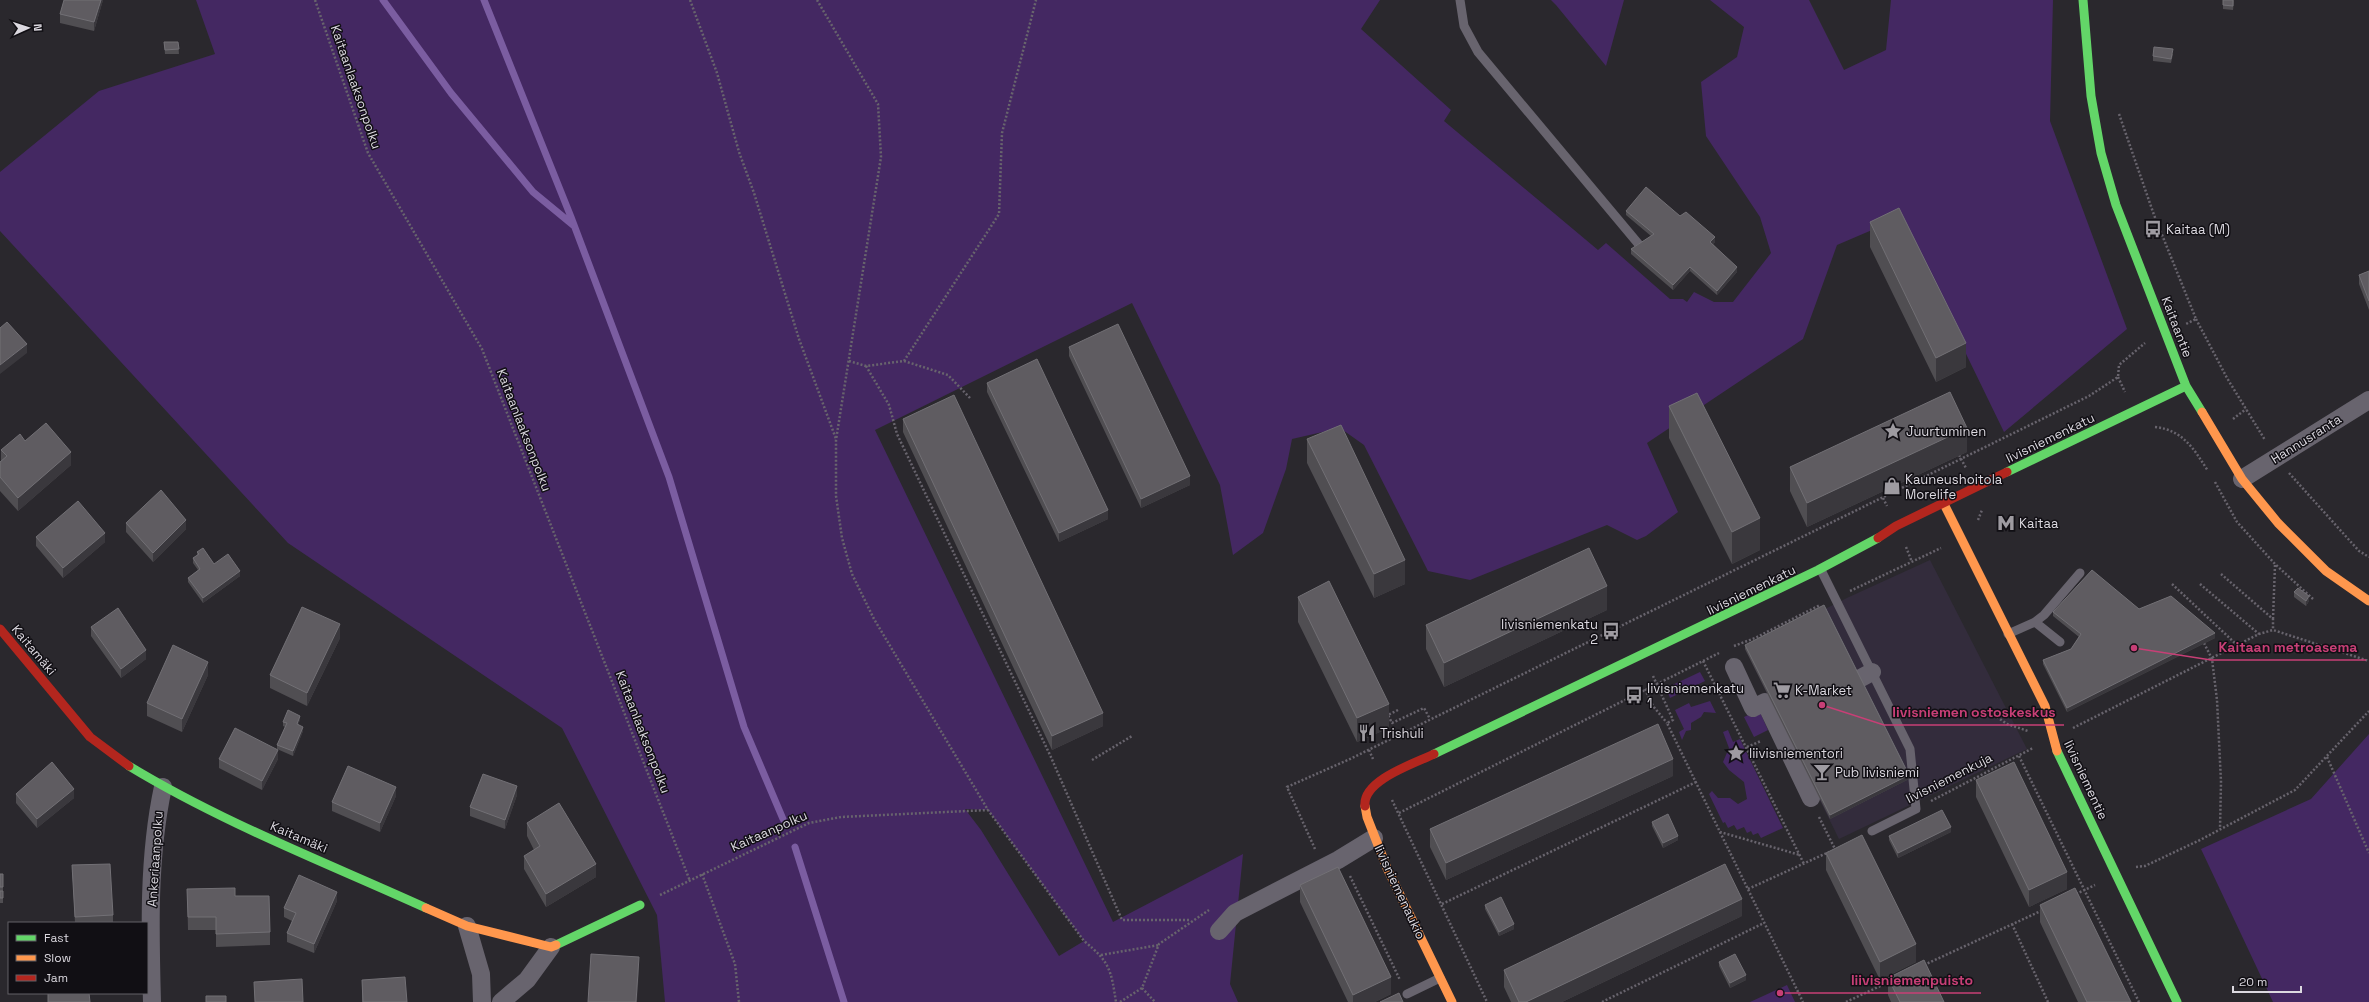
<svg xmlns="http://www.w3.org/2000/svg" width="2369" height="1002" font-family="'Space Grotesk',sans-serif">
  <rect width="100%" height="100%" fill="#2a282d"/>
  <path fill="#332c3c" d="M1930,560L2027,749L1839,839L1745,649L1849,597Z"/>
  <path fill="#442862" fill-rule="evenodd" d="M196,0H1380L1361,29L1451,110L1444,121L1598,250L1606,243L1670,299H1683L1687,302L1694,292L1714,302H1733L1771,253L1760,217L1706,136L1701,82L1737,57L1744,27L1710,0H1809L1844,70L1886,50L1891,0H2053L2050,121L2127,329L2004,432L1900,218L1837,245L1803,339L1647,443L1678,512L1646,536L1637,540L1607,525L1470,580L1428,571L1364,445L1340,428L1292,439L1286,469L1263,533L1233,555L1220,485L1132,303L875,430L1113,922L1243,854L1230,984L1238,1002H665L657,915L562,728L288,543L0,231V172L99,91L215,54ZM965,809L988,810L1084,941L1059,956L981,830Z
    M1551,0H1624L1606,66L1556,5Z
    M1700,672L1705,681L1670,698L1666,688Z
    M1710,701L1716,713L1704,712L1701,717L1691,723V730L1686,731L1682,740L1679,732L1684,729L1675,710L1689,703L1691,707Z
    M1759,710L1768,730L1754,737L1744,717Z
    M1728,730L1733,742L1740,739L1783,828L1761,838L1758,833L1753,835L1751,831L1747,833L1744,827L1737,830L1734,825L1728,828L1725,822L1723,823L1709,794L1712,791L1718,798H1730L1738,804L1747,799L1744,782L1729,770L1723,762L1729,748L1723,732Z
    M2369,734V1002H2273L2201,849L2311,799Z
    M1787,985L1795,1002H1750Z"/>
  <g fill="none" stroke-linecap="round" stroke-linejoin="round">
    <path stroke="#7b5da1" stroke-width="7" d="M383,0L451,93L533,192L573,225
      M484,0L571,217L669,477L744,727L783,819
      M795,847L844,1002"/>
    <path stroke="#68646d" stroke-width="2.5" stroke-dasharray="2 2" stroke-linecap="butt" d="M315,0L368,153L482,349L690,881
      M690,0L717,73L739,152L754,193L799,339L836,439
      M817,0L878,104L881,157L836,440V496L842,538L852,574L874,619L988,810L1084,941C1110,962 1111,970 1116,1002
      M2119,114L2154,215L2196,319L2186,324
      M2196,319L2227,378L2265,440
      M849,361L866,366L904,361L999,214L1002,133L1036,0
      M904,361L948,375L970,398
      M866,366L889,405L897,434L1050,755L1122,920H1191
      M2118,377L2125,392
      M2233,419L2246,409
      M2155,427C2183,430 2194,449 2208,471
      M1959,455L1966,468
      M2289,473L2359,551L2369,557
      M2215,482L2237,522L2275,564L2313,599
      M1883,498L1887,506
      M1978,520L1982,510
      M1906,547L1912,562
      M2221,574L2273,619V630
      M2172,584L2237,645
      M2200,584L2259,634
      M1850,591L1941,548
      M2273,619L2275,565
      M2204,643L2212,659L2217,700L2221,782L2220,829
      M1734,646L1755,638L1820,605
      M1703,661L1804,864
      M1653,676L1673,720L1667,723L1720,832L1800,855
      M1645,689L1653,706L1667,723
      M1398,710L1388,715L1392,723L1424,708L1430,719
      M1987,710L2007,724L2028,731
      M2073,728L2259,634L2273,630L2369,661
      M1747,747L1761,741
      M1369,750L1373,759
      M2019,756L2139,1002
      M2327,757L2369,853
      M1092,760L1132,736
      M1392,800L1487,1002
      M1931,801L2033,748
      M1399,813L1719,653
      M1819,817L1835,849
      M1720,832L1803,1002
      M1315,849L1287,787L1350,759L2089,396L2118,377L2119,365L2145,343
      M2136,867L2145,866L2200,840L2295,790L2369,711
      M702,874L735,964L739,1002
      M1350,876L1400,980
      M1748,889L1829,852
      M2076,894L2095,885
      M660,895L809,823L841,817L988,810
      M1442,904L1696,782
      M2012,924L2048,1002
      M1101,955L1159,945
      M1924,965L2043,910
      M1142,988L1155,1002
      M1120,1002L1142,988L1159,944L1209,910
      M1602,1002L1764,923
      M1846,1002L1891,981"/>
    <path stroke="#68646e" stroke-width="9" d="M1460,0L1464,26L1478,52L1641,247
      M1821,570L1910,749L1916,809L1872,831
      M2035,622L2060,642
      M2008,634L2035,622L2044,615L2080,573
      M1407,994L1440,978"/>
    <path stroke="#68646e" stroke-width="18" d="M2242,479L2369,400
      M1734,667L1753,708L1765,702L1811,798
      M1859,679L1872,672
      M467,926L481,974L482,1002
      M1219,931L1235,913L1338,860L1374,838
      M152,1002C150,931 148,857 163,787
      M501,1002L527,980L551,947"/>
    <path stroke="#63d668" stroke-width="9" d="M2083,0L2091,96L2101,153L2116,205L2186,386L2202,412
      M2007,472L2186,386
      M2057,751L2177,1002
      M1434,754L1818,570L1878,538
      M129,766C223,823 327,863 426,908
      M556,945L640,905"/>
    <path stroke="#ff974d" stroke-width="9" d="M2202,412L2242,479L2278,523L2326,571L2369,601
      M1944,504L2045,706L2057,751
      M1365,806L1367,817L1387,868L1452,1002
      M426,908L467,926L551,947L556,945"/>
    <path stroke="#b3261e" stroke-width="9" d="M1878,538L1896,526L2007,472
      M0,629L90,737L129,766
      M1365,806C1362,780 1416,763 1434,754"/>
  </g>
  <path fill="#504e52" d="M103,0L94,31L60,23V14Z
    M2234,0L2233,10L2223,9V5Z
    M164,42H178L179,54H165Z
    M2173,54L2171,63L2153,61V56Z
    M1626,211L1715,242L1713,244L1737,272L1717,295L1690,271L1673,290L1631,254V249L1651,236L1626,215Z
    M1870,222L1966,367L1936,382L1870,247Z
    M2369,271V310L2359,284V275Z
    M1069,347L1190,485L1141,508L1069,356Z
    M987,383L1108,519L1059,542L987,392Z
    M1669,406L1760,550L1732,564L1669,438Z
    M903,419L1103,726L1052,750L903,432Z
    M1307,439L1405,584L1374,598L1307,463Z
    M25,441L71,465L18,511L0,491V462L1,461V450Z
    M1967,452L1807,527L1790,491V467Z
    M126,523L186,529L153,562L126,532Z
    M36,537L105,542L63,578L36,546Z
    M197,552L214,564L240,576L203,603L188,582V578L198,570L193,563V558L197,556Z
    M2294,592L2309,601L2306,606L2294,597Z
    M1298,597L1389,728L1357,742L1298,622Z
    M2139,609L2215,638L2067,712L2043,664V660L2071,649L2079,637L2053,616V612Z
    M1607,610L1444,687L1426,649V625Z
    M91,627L146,659L121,678L91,636Z
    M340,638L307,706L270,688V675Z
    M1745,645L1909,779L1830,819L1745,649Z
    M208,675L182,732L147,716V703Z
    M300,720L298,724L303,731L293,756L277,749V745L285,727L283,726V722Z
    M219,759H278L262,790L219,768Z
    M1673,776L1446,880L1430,847V829Z
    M1976,780L2067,889L2029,907L1976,797Z
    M16,794L74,798L37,828L16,803Z
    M517,795L505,829L470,816V807Z
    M396,796L380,832L332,811V802Z
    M1652,822L1678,840L1663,848L1652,826Z
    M527,823L596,877L546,907L524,869V856L534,850L527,836Z
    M1951,832L1898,858L1889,840V836Z
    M1826,853L1916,962L1880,980L1826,870Z
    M72,865L113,915V923H75Z
    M0,874H3V903H0Z
    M1300,885L1391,994L1375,1002H1348L1300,902Z
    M187,889L235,896L270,932V945L216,947V930H188Z
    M337,901L314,953L287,942V933L292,921L284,917V908Z
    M1485,905L1514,929L1499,936L1485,909Z
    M2040,905L2131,1002H2078L2040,922Z
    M1742,916L1562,1002H1511L1504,987V970Z
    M1719,962L1746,980L1730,988L1719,966Z
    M1888,978L1944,1002H1891L1888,995Z
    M362,980L407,1002H362Z"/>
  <path fill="#3a383d" d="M101,0H103L94,31V22Z
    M1715,237V242L1710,247V242Z
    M1690,267V271L1673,290V285Z
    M1737,267V272L1717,295V291Z
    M1966,343V367L1936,382V358Z
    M27,344V353L0,374V365Z
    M1967,428V452L1807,527V503Z
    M71,452V465L18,511V498Z
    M1190,476V485L1141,508V499Z
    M1108,510V519L1059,542V533Z
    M1760,518V550L1732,564V532Z
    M186,520V529L153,562V553Z
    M105,533V542L63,578V568Z
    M1405,560V584L1374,598V574Z
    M240,571V576L203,603V598Z
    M1607,586V610L1444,687V663Z
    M2309,596V601L2306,606V601Z
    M340,624V638L307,706V693Z
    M2215,633V638L2067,712V708Z
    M146,650V659L121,678V669Z
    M208,662V675L182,732V719Z
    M1389,704V728L1357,742V718Z
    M1103,713V726L1052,750V736Z
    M300,716V720L297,728V724Z
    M303,727V731L293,756V751Z
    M278,750V759L262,790V781Z
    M1673,759V776L1446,880V863Z
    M1909,775V779L1830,819V815Z
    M517,786V795L505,829V820Z
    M396,787V796L380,832V823Z
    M74,789V798L37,828V819Z
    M1951,827V832L1898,858V853Z
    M1678,836V840L1663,848V843Z
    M596,864V877L546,907V894Z
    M2067,872V889L2029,907V890Z
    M337,892V901L314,953V944Z
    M1742,899V916L1562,1002H1526Z
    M1514,924V929L1499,936V932Z
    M1916,944V962L1880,980V962Z
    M639,957V971L637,1002H636Z
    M1746,975V980L1730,988V983Z
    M1391,977V994L1375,1002H1353V995Z"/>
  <path fill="#5f5c61" stroke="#727075" d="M64,0H101L94,22L60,14Z
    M2223,0H2233V6L2223,5Z
    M164,42H178L179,49L165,50Z
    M2154,47L2173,49L2171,59L2153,56Z
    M1646,187L1680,216L1686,212L1715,237L1710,242L1737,267L1717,291L1690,267L1673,285L1631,249L1654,234L1626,211Z
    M1899,208L1966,343L1936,358L1870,222Z
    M2369,271V301L2359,275Z
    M7,322L27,344L0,365V328Z
    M1118,324L1190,476L1141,499L1069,347Z
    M1037,359L1108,510L1059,533L987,383Z
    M1950,392L1967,428L1807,503L1790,467Z
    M1697,393L1760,518L1732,532L1669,406Z
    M954,395L1103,713L1052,736L903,419Z
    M46,423L71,452L18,498L0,477V462L7,456L1,450L20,434L25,441Z
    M1341,425L1405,560L1374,574L1307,439Z
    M161,490L186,520L153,553L126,523Z
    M78,501L105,533L63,568L36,537Z
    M203,548L214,564L228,554L240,571L203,598L188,578L200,569L193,558L199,554L197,552Z
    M1589,548L1607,586L1444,663L1426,625Z
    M2092,570L2139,609L2171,596L2215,633L2067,708L2043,660L2071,649L2081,634L2053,612Z
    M1329,581L1389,704L1357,718L1298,597Z
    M2298,588L2309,596L2306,601L2294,592Z
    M1824,605L1909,775L1830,815L1745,645Z
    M302,607L340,624L307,693L270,675Z
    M118,608L146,650L121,669L91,627Z
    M173,645L208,662L182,719L147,703Z
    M288,710L300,716L297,724L303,727L293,751L277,745L287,723L283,722Z
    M1658,724L1673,759L1446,863L1430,829Z
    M235,728L278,750L262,781L219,759Z
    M52,762L74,789L37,819L16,794Z
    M2014,762L2067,872L2029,890L1976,780Z
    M348,766L396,787L380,823L332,802Z
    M483,774L517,786L505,820L470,807Z
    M559,803L596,864L546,894L524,856L540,846L527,823Z
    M1942,810L1951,827L1898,853L1889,836Z
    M1668,814L1678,836L1663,843L1652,822Z
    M1862,835L1916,944L1880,962L1826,853Z
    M110,864L113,915L75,917L72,865Z
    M1725,864L1742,899L1526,1002H1519L1504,970Z
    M1338,867L1391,977L1353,995L1300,885Z
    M0,874H3V887H0Z
    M299,875L337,892L314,944L287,933L296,913L284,908Z
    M235,888V896H269L270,932L216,934V917H188L187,889Z
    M2075,888L2131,1002H2087L2040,905Z
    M0,891H3V898H0Z
    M1501,897L1514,924L1499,932L1485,905Z
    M591,954L639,957L636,1002H588Z
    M1735,954L1746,975L1730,983L1719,962Z
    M1924,960L1944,1002H1900L1888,978Z
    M405,977L407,1002H363L362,980Z
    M302,979L303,1002H255L254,982Z
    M48,993H89L90,1002H48Z
    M1399,993L1403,1002H1380Z
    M206,996H226V1002H206Z"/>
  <defs>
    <g id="bus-bare" transform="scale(1.38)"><path d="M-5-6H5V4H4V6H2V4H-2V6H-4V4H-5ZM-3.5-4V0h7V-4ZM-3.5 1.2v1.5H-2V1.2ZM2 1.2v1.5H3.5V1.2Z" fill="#9e9ba1" stroke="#110f14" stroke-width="2.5" paint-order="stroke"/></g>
    <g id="sight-bare" transform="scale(1.38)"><path d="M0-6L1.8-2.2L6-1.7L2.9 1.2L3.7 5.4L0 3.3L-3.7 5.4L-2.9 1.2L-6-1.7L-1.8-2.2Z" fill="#9e9ba1" stroke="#110f14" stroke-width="2.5" paint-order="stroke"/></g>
    <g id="shop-bare" transform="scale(1.38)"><path d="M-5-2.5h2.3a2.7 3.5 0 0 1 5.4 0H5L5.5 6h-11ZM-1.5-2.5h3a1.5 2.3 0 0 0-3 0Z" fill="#9e9ba1" stroke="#110f14" stroke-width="2.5" paint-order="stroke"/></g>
    <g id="metro-bare" transform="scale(1.38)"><path d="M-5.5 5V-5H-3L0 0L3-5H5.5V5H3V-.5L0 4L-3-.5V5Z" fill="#9e9ba1" stroke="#110f14" stroke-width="2.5" paint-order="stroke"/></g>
    <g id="supermarket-bare" transform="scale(1.38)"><path d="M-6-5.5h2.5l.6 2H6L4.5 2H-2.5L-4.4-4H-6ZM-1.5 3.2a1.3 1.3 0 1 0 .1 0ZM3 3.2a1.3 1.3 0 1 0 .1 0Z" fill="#9e9ba1" stroke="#110f14" stroke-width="2.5" paint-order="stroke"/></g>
    <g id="restaurant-bare" transform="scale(1.38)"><path d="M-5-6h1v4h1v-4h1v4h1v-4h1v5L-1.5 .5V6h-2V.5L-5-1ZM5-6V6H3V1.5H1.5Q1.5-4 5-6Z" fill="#9e9ba1" stroke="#110f14" stroke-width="2.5" paint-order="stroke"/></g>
    <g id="bar-bare" transform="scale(1.38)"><path d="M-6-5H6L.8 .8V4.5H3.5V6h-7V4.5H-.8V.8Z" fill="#9e9ba1" stroke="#110f14" stroke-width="2.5" paint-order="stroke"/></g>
  </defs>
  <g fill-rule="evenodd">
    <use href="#bus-bare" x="2153" y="229"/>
    <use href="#sight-bare" x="1893" y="431"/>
    <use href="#shop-bare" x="1892" y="486"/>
    <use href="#metro-bare" x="2006" y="523"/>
    <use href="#bus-bare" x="1611" y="631"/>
    <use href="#supermarket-bare" x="1782" y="690"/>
    <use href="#bus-bare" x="1634" y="695"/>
    <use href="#restaurant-bare" x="1367" y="733"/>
    <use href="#sight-bare" x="1736" y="753"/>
    <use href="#bar-bare" x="1822" y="772"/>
  </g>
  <g text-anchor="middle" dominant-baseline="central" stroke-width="3" stroke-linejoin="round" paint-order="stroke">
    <g font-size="13" fill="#dcd9e0" stroke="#110f14">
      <text transform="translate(356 87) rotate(71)">Kaitaanlaaksonpolku</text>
      <text transform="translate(2177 327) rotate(69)">Kaitaantie</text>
      <text transform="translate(524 430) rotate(69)">Kaitaanlaaksonpolku</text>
      <text transform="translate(2050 438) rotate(-26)">Iivisniemenkatu</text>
      <text transform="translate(2306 439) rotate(-32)">Hannusranta</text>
      <text transform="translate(1751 590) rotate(-26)">Iivisniemenkatu</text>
      <text transform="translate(34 650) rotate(50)">Kaitamäki</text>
      <text transform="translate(643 732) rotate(69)">Kaitaanlaaksonpolku</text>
      <text transform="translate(1949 778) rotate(-27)">Iivisniemenkuja</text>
      <text transform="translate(2086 780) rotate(65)">Iivisniementie</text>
      <text transform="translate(769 831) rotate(-24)">Kaitaanpolku</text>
      <text transform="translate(299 837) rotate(23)">Kaitamäki</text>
      <text transform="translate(155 859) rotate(-86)">Ankeriaanpolku</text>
      <text transform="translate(1400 892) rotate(65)">Iivisniemenaukio</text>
    </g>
    <g font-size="13" fill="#dcd9e0" stroke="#110f14" text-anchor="start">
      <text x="2166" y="229">Kaitaa (M)</text>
      <text x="1906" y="431">Juurtuminen</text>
      <text x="1905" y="479">Kauneushoitola<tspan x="1905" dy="15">Morelife</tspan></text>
      <text x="2019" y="523">Kaitaa</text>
      <text x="1598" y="624" text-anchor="end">Iivisniemenkatu<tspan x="1598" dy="15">2</tspan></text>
      <text x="1647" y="688">Iivisniemenkatu<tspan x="1647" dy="15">1</tspan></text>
      <text x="1795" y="690">K-Market</text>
      <text x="1380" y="733">Trishuli</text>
      <text x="1749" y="753">Iiivisniementori</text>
      <text x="1835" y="772">Pub Iivisniemi</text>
    </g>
  </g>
  <path fill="none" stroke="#c73f76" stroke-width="1.5" d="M2134 648L2211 660H2366M1822 705L1884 725H2064M1780 993L1843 993H1981"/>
  <g fill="#c73f76" stroke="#110f14" stroke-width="1.5">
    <circle cx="2134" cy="648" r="4"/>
    <circle cx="1822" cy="705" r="4"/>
    <circle cx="1780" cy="993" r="4"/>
  </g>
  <g font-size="14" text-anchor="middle" font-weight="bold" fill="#c73f76" stroke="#110f14" stroke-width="3" stroke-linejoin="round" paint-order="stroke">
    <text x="2288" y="652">Kaitaan metroasema</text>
    <text x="1974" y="717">Iivisniemen ostoskeskus</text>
    <text x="1912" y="985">Iiivisniemenpuisto</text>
  </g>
  <rect x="8" y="922" width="140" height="72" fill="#110f14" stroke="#626066"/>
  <rect x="16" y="935" width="20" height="6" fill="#63d668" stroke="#626066"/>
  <text x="44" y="942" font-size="12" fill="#dcd9e0">Fast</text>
  <rect x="16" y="955" width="20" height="6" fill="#ff974d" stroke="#626066"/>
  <text x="44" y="962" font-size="12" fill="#dcd9e0">Slow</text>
  <rect x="16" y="975" width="20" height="6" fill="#b3261e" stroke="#626066"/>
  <text x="44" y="982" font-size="12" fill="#dcd9e0">Jam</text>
  <g transform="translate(28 28) rotate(87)" stroke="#110f14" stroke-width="3" paint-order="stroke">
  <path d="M0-3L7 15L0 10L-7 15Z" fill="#dcd9e0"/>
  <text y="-6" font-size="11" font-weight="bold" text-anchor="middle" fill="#dcd9e0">N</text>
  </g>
  <path d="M2233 986v6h68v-6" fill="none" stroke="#dcd9e0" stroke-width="2"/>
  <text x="2239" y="986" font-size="12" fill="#dcd9e0" stroke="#110f14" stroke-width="3" paint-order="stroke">20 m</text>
</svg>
